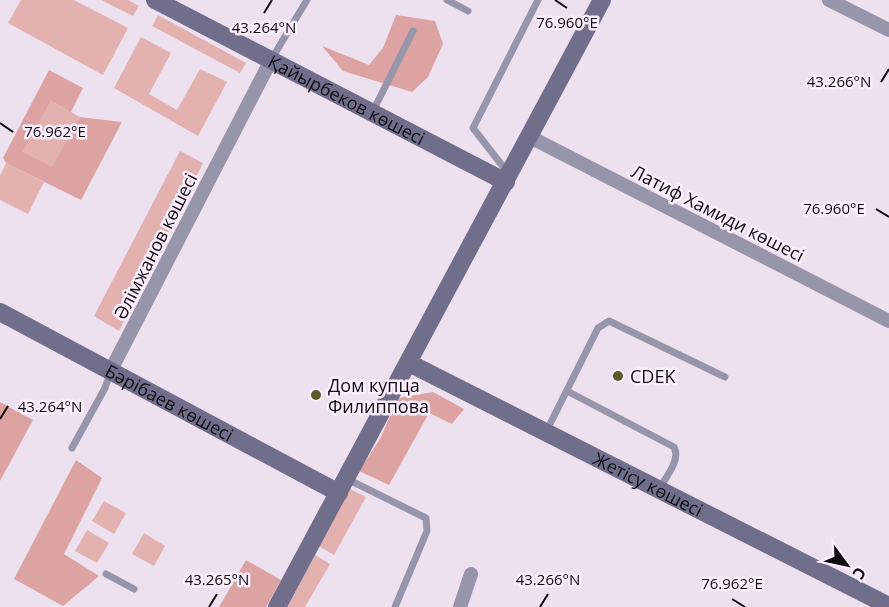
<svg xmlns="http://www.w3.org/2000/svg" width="889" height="607" font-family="'Open Sans',sans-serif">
  <rect width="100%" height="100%" fill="#ede1f0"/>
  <path fill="#e2b1b0" d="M21,0H74L128,28L103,75L8,23Z
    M101,0H128L139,6L133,16Z
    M158,15L246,63L240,73L152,26Z
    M141,37L171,53L149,94L177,110L200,69L227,82L198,136L114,88Z
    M51,101L80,117L52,168L23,152Z
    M180,151L203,163L119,331L94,316Z
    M6,163L44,182L28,214L0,200V176Z
    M350,489L366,497L334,555L319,546Z
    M104,501L126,513L114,534L92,521Z
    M87,530L109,543L97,563L75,551Z
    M144,533L165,546L154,566L132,554Z
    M315,555L330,564L305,607H287Z"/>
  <path fill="#dca3a2" d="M396,15L435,21L443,44L428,77L412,92L343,71L322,46L369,65L383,48Z
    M49,70L83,88L71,112L51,101L23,152L52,167L80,117L122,122L81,200L6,163L3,158Z
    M433,392L464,409L452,424L429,413L389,485L359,471L380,439L398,398Z
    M0,402L33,420L0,481Z
    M76,460L102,478L64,554L99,576L63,606L14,579Z
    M246,560L281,580L266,607H219Z"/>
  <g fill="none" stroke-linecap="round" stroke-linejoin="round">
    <path stroke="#9795aa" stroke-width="7" d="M447,0L468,11
      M271,60L307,0
      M373,111L413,31
      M508,173L473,128L538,0
      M567,391L674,447C681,460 666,477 659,489
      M546,432L598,328L609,321L725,377
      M72,448L105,388L110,373
      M347,479L426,518L427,531L395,607
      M106,574L134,589"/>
    <path stroke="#9795aa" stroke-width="14" d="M829,0L889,30
      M530,137L889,321
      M111,370L271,60
      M460,607L471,574"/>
    <g stroke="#716e8c" stroke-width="18">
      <path id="s1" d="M155,0L506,182"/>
      <path id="s2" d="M0,312L339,493"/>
      <path id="s3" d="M409,363L889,606"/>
      <path d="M277,607L602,0"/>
    </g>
  </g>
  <path fill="none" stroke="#0e0b0f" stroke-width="2" d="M555,0L567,8M264,13L272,0M881,82L889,69M0,123L13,132M876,209L889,217M0,419L8,406M732,599L745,607M209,607L217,594M540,607L548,594"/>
  <g fill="#5c5b28" stroke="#fbeffe" stroke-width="2">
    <circle cx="618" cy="376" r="6"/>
    <circle cx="316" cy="395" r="6"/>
  </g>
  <g text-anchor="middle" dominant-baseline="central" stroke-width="5" stroke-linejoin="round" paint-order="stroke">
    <g font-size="18" fill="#0e0b0f" stroke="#fbeffe">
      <text stroke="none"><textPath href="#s1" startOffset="216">Қайырбеков көшесі</textPath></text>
      <text transform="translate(718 213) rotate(27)">Латиф Хамиди көшесі</text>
      <text transform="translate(155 246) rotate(-63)">Әлімжанов көшесі</text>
      <text stroke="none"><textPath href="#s2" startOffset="192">Бәрібаев көшесі</textPath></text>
      <text stroke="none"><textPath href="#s3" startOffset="268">Жетісу көшесі</textPath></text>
    </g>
    <g font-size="18" fill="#0e0b0f" stroke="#fbeffe" text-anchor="start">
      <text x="630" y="376">CDEK</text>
      <text x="328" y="385">Дом купца<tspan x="328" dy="21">Филиппова</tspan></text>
    </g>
  </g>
  <g font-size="15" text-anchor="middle" fill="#0e0b0f" stroke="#fbeffe" stroke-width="5" stroke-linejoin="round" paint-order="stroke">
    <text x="567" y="28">76.960°E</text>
    <text x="264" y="33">43.264°N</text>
    <text x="839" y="87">43.266°N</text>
    <text x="55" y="137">76.962°E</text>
    <text x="834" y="214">76.960°E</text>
    <text x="50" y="412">43.264°N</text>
    <text x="217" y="585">43.265°N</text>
    <text x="548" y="585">43.266°N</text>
    <text x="732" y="589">76.962°E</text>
  </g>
  <g transform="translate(847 565) rotate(123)" stroke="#fbeffe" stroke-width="4.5" paint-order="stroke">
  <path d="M0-4.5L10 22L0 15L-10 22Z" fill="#0e0b0f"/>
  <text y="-9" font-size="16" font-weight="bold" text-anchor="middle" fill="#0e0b0f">С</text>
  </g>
</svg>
